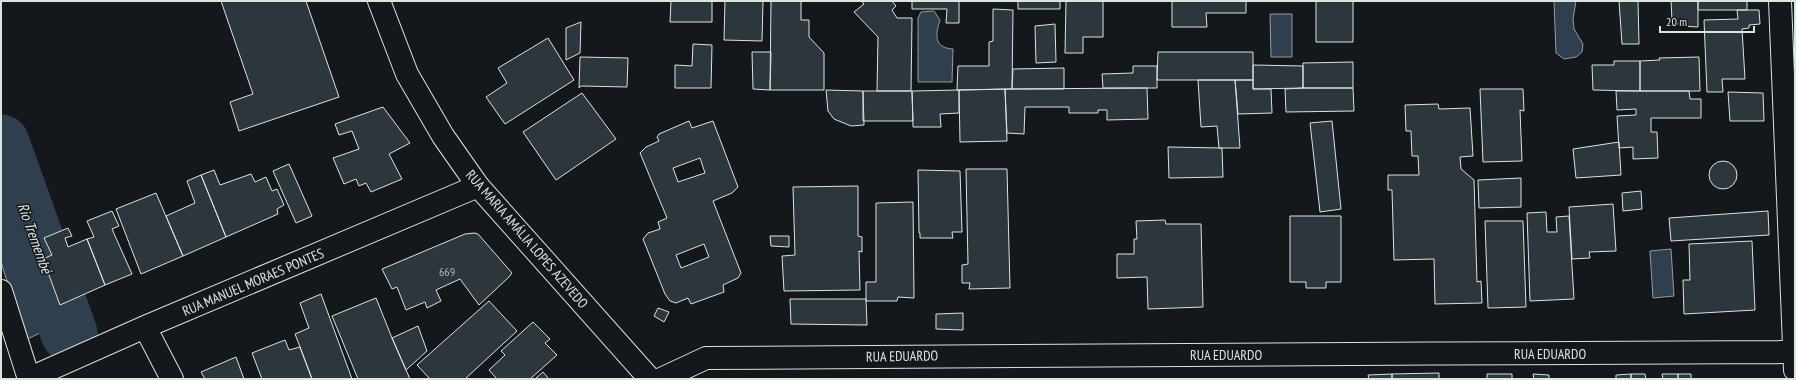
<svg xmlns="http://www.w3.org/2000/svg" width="1796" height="380" font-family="'PT Sans Narrow',sans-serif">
  <rect width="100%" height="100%" fill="#14181c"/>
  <path fill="#2f3f4d" stroke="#939e99" d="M1554,1H1576L1573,19L1574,29L1583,44L1582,52L1576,57L1564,59L1556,53Z
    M934,11L940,20C935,35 934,48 953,49L952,82H918V18L921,12Z
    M1270,14H1292V57H1271Z
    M1,165L51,328L25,340L1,262Z
    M1671,249L1674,296L1653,298L1650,251Z"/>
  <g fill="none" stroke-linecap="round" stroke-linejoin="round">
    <path stroke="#2f3f4d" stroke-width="57" d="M1,143L69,333"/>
  </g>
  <path fill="#2c363c" stroke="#d8e6dc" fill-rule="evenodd" d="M221,1H306L339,97L239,131L230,102L253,94Z
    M671,1H712V22H670Z
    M725,1H763L762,41L724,40Z
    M771,1H801V20H809V37L824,53V90H770Z
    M861,1H892L896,6L892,10L897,18H912L911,91H877L878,37L854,12L864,4Z
    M912,1H959V23H946L947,9H912Z
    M1018,1H1060V9H1018Z
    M1066,1H1103V37H1083V53H1065Z
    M1172,1H1246V13H1206L1207,27H1172Z
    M1316,1H1353V42H1316Z
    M1619,1H1638L1639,44H1622Z
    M1671,1H1698V27L1681,26L1680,24H1676V19L1672,20Z
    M1698,1H1747V10H1698Z
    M993,9L1013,10L1012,89L957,90L958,66H989V42L993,41Z
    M1737,10H1759L1760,24L1749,25V28L1742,29L1745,79H1722L1723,92H1707L1704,20L1738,19Z
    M581,22L580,53L566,60V28Z
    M1055,24L1056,62L1036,63L1035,26Z
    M548,38L574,80L505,124L486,97L507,83L498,68Z
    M693,44L712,45L711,88H675V65L692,66Z
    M752,52H771L770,90L753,89Z
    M1158,52H1253V80H1157Z
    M580,57L628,58L627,87L581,86L579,88Z
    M1699,57L1700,91H1640V61L1660,60L1659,58Z
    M1614,61H1640V91L1593,90L1592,65H1614Z
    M1353,62V88H1303V63Z
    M1253,65L1303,66V88L1253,89Z
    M1133,66H1157V88H1103L1102,74L1133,73Z
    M1064,68V89H1012L1013,69Z
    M1198,80H1235L1240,148H1219L1217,126L1201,127Z
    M1235,80H1253V89H1271L1272,113L1238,114Z
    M1147,88L1148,119L1107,120V110H1098V113H1069V107H1025L1024,134L1007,133L1005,89Z
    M1303,88H1353L1354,111L1286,112L1285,89Z
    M1005,89L1007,141L960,142L959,90Z
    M1480,89H1523L1524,111L1520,110L1522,161L1483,162Z
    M826,90L863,91L864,125L851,126L834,119L828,111Z
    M959,90V113L940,114L941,127H913L912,91Z
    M863,91H912L913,121H863Z
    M1616,91H1689L1690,99H1701V118H1651V132H1657L1658,158L1633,159V147L1619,148L1617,116L1636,115V109L1617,110Z
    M1728,92L1763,93L1764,121H1730Z
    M582,93L616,139L556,180L523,132Z
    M1438,104L1439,109L1470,108L1473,156L1460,157L1461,169L1474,180L1477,282L1481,281L1482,303L1435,304L1434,259L1394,260L1392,190H1388V175H1419L1418,156H1412L1411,131H1406L1405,105Z
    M383,107L410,143L389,154L402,179L371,192L366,183L359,186L356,179L344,184L333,158L359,149L352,131L339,135L335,124Z
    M689,121L692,128L713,121L738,187L732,193L713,201L741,273L738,278L723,285L724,292L691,304L688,298L676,303L670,301L665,294L643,239L648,233L660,229L658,222L667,218L640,153L646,147L659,141L657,137L659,134ZM700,158L705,173L678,182L673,168ZM704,244L709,257L681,268L676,255Z
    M1332,121L1341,209L1320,212L1310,123Z
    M1619,142L1621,175L1576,178L1573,149Z
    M1168,147L1222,148L1223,177L1169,178Z
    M1709 175a14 14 0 1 1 28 0a14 14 0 1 1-28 0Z
    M289,164L312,216L296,223L273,171Z
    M966,169H1007L1010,288L969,289L970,283H962V265L968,264Z
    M214,170L220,185L251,174L255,182L266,177L272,191L277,189L284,205L277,209L278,214L226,237L201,175Z
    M918,170L960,171L962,232H952L953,238H920V233H919Z
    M201,175L226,237L183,256L166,216L195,203L187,181Z
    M1521,178V207L1479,208L1478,180Z
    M858,186V236L862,237V252L859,251L860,290L784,291L782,256L795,255L793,187Z
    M1641,191L1642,209L1623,211L1622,193Z
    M156,193L183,256L141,274L116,209Z
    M913,202L914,298L898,297L897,301H866V282H876V203Z
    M1613,204L1616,251L1589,252L1590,258L1572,259L1569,207Z
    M112,211L119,226L112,229L132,274L105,285L87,239L94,237L87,221Z
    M1768,211L1769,235L1671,241L1669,218Z
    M1546,212L1547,232H1557L1556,217L1569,216L1574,299L1530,301L1527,213Z
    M1290,216H1341V282H1326V288H1306V282H1290Z
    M1165,220L1166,224H1201L1203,307L1148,309L1147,277L1117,278V254H1134V239H1137L1136,221Z
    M1485,221H1523L1526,307L1488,308Z
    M68,228L72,236L65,238L68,247L87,239L105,285L60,305L43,259L52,255L44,238Z
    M474,233L478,234L512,273L509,277L479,305L460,279L436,290L441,301L427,308L425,302L406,310L397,287L392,289L382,269L465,234Z
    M770,236H789V247L771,246Z
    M1752,241L1755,310L1684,314L1683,280H1690L1689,244Z
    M321,294L352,379H312L300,347L295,334L309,328L300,303Z
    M376,298L392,338L410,379H358L332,316Z
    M790,299H866L867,325L791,324Z
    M489,301L517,331L465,379H430L417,365Z
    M658,308L669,312L664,322L654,316Z
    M963,313V330L936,329V314Z
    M533,322L550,339L545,343L557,355L530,379H497L489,370L505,355L501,351Z
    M418,326L427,351L406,370L392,338Z
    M285,340L289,350L300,347L312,379H262L252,353Z
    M236,357L244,379H205L201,372Z
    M543,372L549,379H535Z
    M1439,373V379H1392V374Z
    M1392,374V379H1369L1368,375Z
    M1487,374H1512V379H1487Z
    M1533,374L1549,375V379H1534Z
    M1631,374H1645L1646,379H1631Z
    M1631,374V379H1616V375Z
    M1662,374H1678V379H1663Z
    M1678,374H1691V379H1678Z"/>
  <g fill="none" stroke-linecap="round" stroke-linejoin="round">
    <g stroke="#d8e6dc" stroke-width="24">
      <path id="street" d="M1780,1L1795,370
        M1,291L29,379
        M145,327L172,379
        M28,379L145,327L478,186
        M661,379L706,358C1069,354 1432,354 1795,352"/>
    </g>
    <g stroke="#d8e6dc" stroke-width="24">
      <path id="secondary" d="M379,1L407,74L443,136L478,186L650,379"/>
    </g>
    <use href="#street" stroke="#14181c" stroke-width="22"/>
    <use href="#secondary" stroke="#14181c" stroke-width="22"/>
  </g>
  <g text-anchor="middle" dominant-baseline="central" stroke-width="3" stroke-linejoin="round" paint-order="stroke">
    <g font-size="12" fill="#adbab4">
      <text x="447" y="271">669</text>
    </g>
    <g font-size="14" fill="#d8e6dc" stroke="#14181c">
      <text transform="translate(527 239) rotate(49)">RUA MARIA AMÁLIA LOPES AZEVEDO</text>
      <text transform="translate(253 282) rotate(-23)">RUA MANUEL MORAES PONTES</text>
      <text x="1550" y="354">RUA EDUARDO</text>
      <text x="1226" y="355">RUA EDUARDO</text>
      <text transform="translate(902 356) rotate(-1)">RUA EDUARDO</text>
    </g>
    <g font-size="15" font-style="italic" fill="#d8e6dc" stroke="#14181c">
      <text transform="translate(35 238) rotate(70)">Rio Tremembé</text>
    </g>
  </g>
  <rect width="1796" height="380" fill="none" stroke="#d8e6dc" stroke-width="4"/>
  <path d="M1660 26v6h94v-6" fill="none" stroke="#d8e6dc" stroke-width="2"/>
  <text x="1666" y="26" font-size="12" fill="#d8e6dc" stroke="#14181c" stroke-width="3" paint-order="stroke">20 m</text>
</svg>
